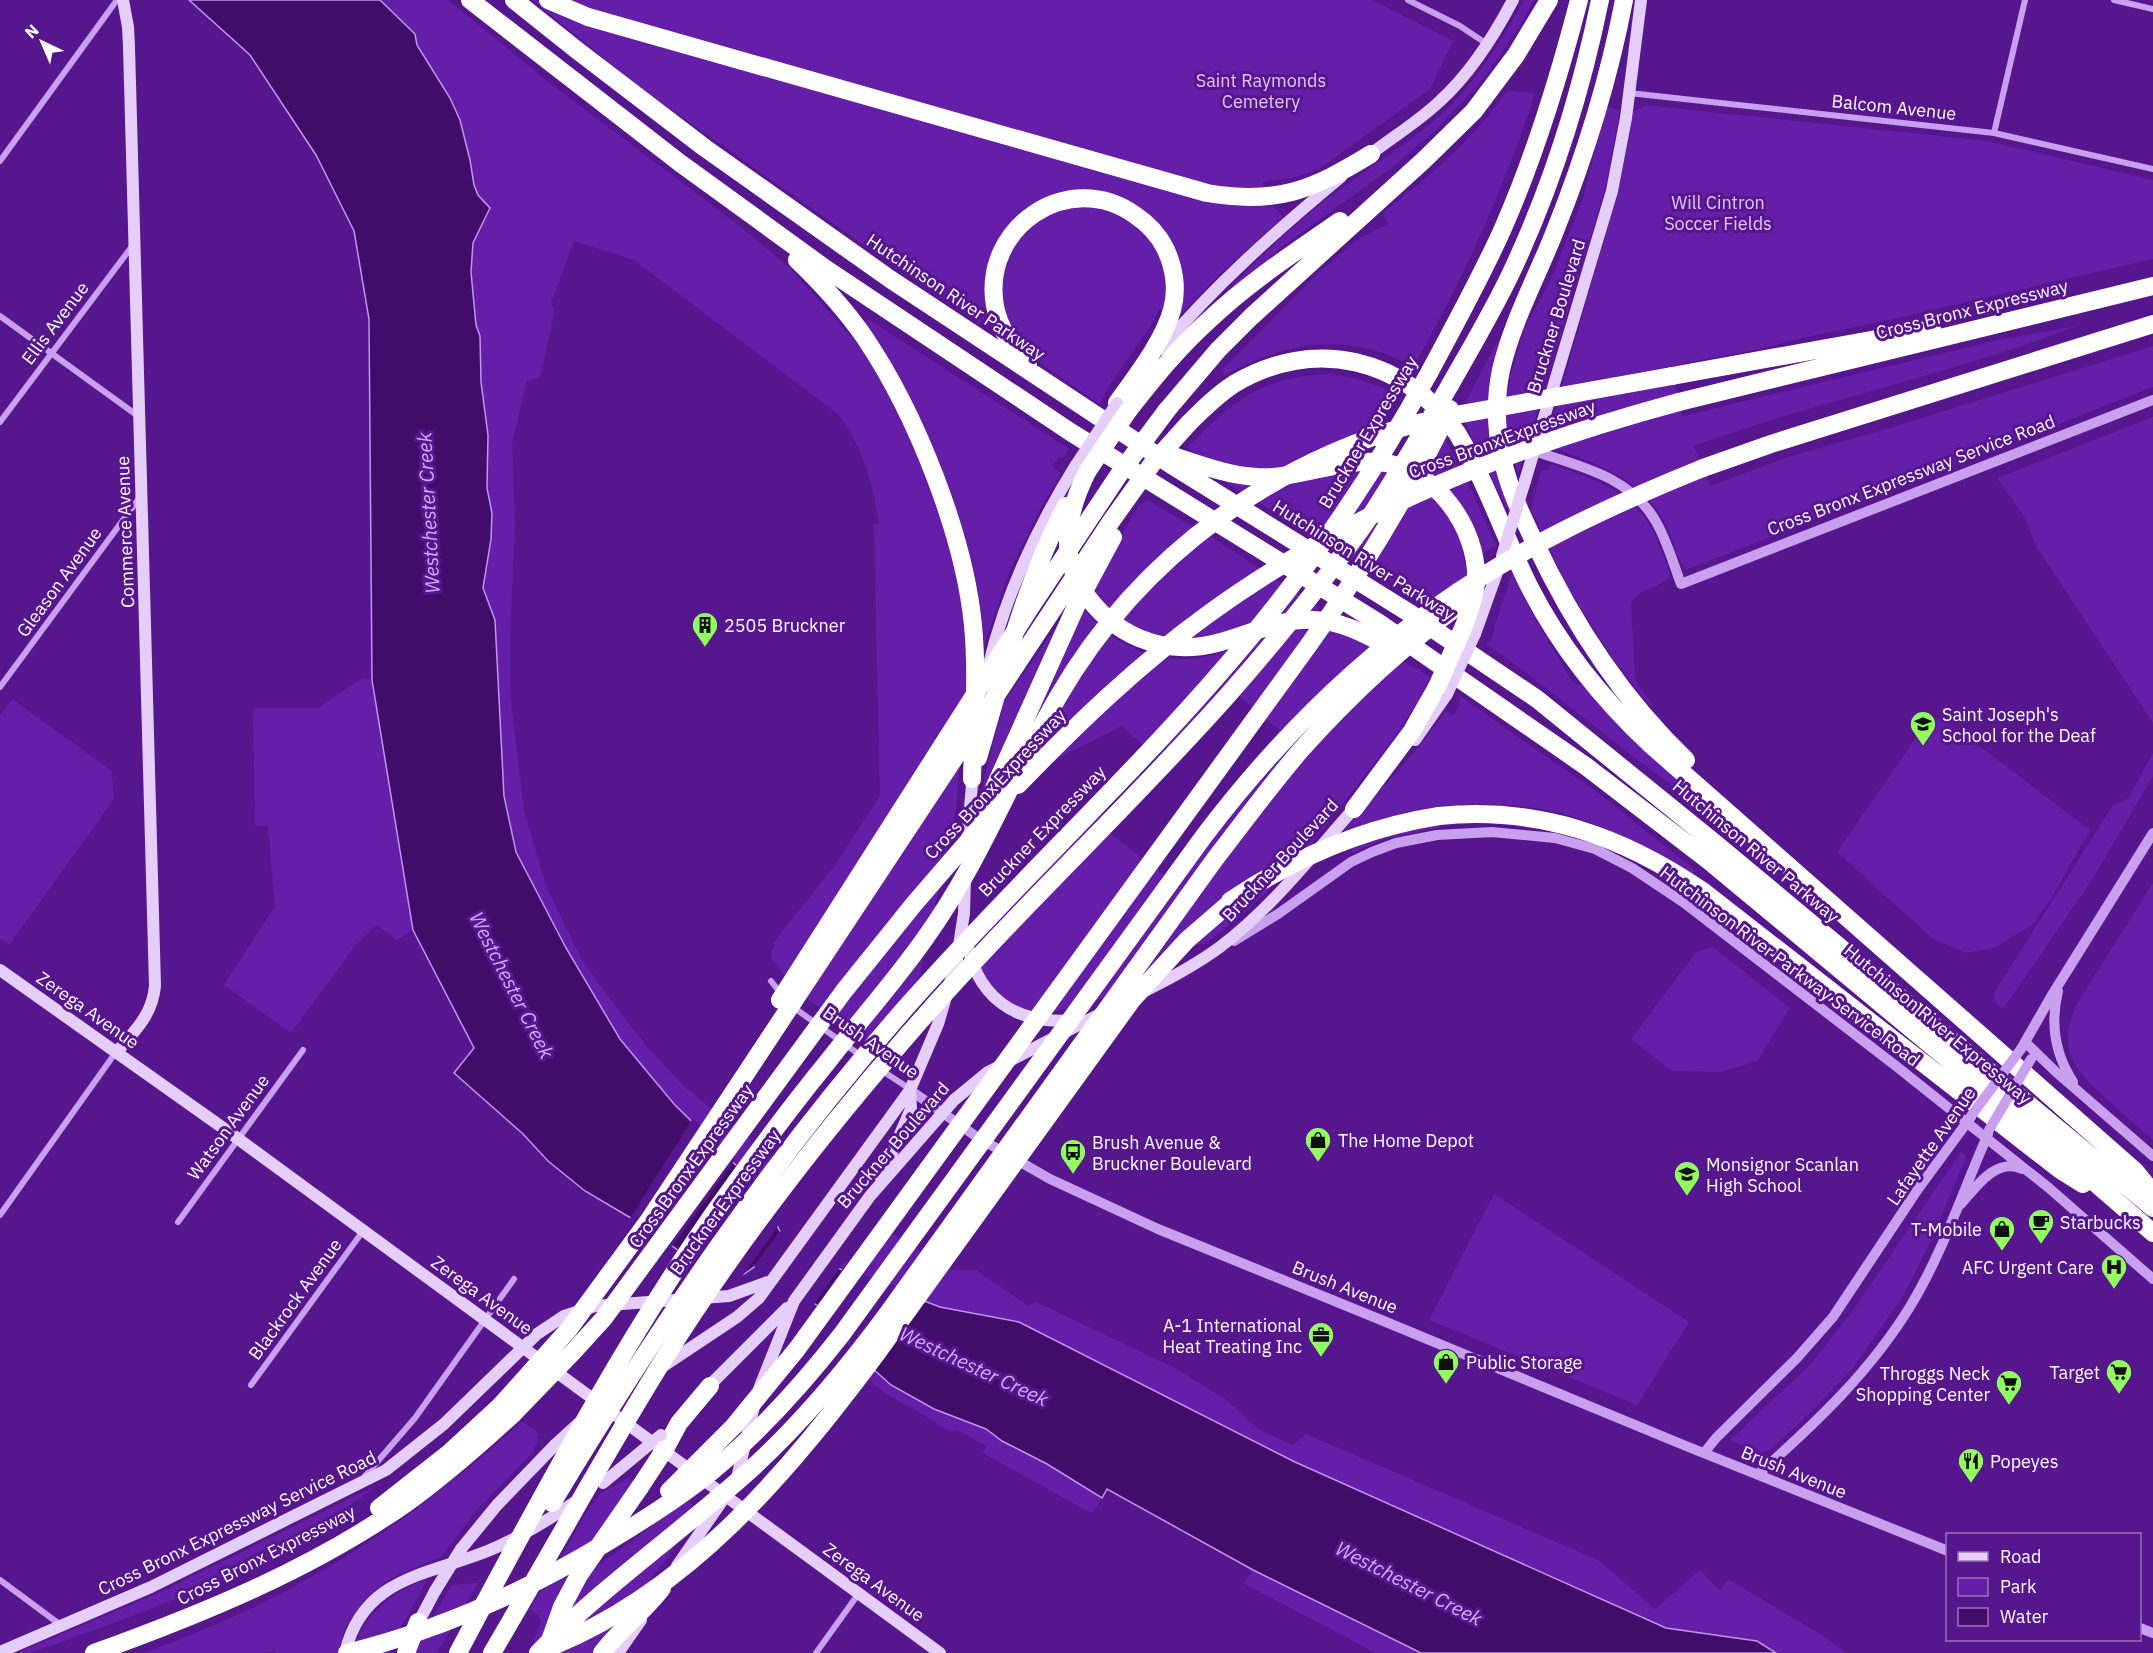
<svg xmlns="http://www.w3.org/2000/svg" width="2153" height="1653" font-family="'IBM Plex Sans',sans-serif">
  <rect width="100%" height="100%" fill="#56168d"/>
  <path fill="#651ea7" d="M380,0H448L551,84L741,227L790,268L862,349L894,405L930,483L957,573L969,653L956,809L920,975L875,1050L796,990L772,960L771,952L775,945L773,943L833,868L880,796L874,524H879C872,482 864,449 838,414L634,260L574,241L551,303L554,309V315L540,377L527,381L512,444L515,526L510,634V692L524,811L547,888L581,958L607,995L648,1048L685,1087L771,1157L754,1183L674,1104L620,1039L566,948L516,852L504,796L501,737L487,602L483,588L492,513L487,488L488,435L481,382L480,336L476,325L471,272L473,243L490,207L478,195L474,185L470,160L460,120L450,98L417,45L415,34Z
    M532,0H537L568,15L1248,205L1274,207L1283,217L1220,274L1179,316L1154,221L1050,198L986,277L987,312L982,323H978L909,277L638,86Z
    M560,0H1372L1453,41L1430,89L1319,169L1294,178L1263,182V189L1213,187Z
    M1524,0H1534L1517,30L1482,81L1435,131L1390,169L1283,246L1212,307C1248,268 1286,231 1328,198C1368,168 1412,142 1448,108C1479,77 1503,38 1524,0Z
    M1508,90L1535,94C1504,188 1463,281 1413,367C1351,331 1286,341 1225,375L1222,370L1319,272L1360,238L1388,224L1383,212C1430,177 1474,138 1508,90Z
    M1645,105L1987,141L2153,180V259L1880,322L1802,338L1764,348L1670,366L1683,416L1998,340L2077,326C1953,374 1820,400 1694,446L1710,486L1791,456L1890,428L2153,346V387L1686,570C1676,556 1673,537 1665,523C1641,478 1596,463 1551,447L1548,435L1621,179L1633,112Z
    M1606,107L1620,110L1606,185L1596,219L1518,475L1506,427V401L1511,373L1524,329L1552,277L1583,198Z
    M1088,206L1119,214L1150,237L1167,271V308L1159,310L1153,322L1105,392V395L1099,404L1032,357L1013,337L999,294L1009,251L1030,225L1056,211Z
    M868,319L1069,449L1064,457H1059L1053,465L1054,469L1061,473L1042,506L1010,570L984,646C982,533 912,421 862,323Z
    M1499,338L1500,340L1490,377V438L1495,468L1510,506L1506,508L1460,413Z
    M1332,374L1355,378L1398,393L1366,447L1350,456L1255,472L1199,457L1187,448C1232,401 1264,375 1332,374Z
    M2153,417V723L2036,546L2024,516L1997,478Z
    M1445,438L1470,487L1496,545L1481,555L1428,468Z
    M1551,464C1588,477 1628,489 1649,524C1658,539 1663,556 1670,572L1669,578C1657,589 1637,587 1631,605L1635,678L1639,687L1653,705L1651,707L1614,661L1578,604L1559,571L1531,509L1540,474L1543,471L1549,470Z
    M1355,470L1392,472L1435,499L1451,520L1462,545L1467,578L1457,622L1217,477Z
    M1147,500L1219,542L1319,607L1316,611C1295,611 1276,614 1256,620C1241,625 1227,632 1212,635C1179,642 1131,634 1108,608C1102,603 1098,596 1094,590L1096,581L1139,505Z
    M1512,573L1533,615L1573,683L1579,685L1582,683L1628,734L1711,811C1631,762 1563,696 1486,644L1491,640L1495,630L1494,627Z
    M1081,604C1109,646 1164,669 1213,655C1244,646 1272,629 1305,628C1352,628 1391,656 1431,677L1417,704L1387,747L1295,865L1250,908L1205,944H1196L1134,989L1066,1009L1048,1013L1035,1012L1016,1006L997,992L983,974L975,945L1090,818L1170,879L1279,730L1227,685L1158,759L1122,726L991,792L972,844L987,767L1004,702L1071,605Z
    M362,678L372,680L413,930L397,940L377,925L355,946L291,1033L224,985L275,906L268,826L255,825L253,708H318Z
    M1461,697L1597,792L1695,870L1693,874C1653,852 1611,827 1567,815C1525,803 1481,802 1439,806L1441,827L1384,839L1352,853L1345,829L1419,747L1446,710L1452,715L1456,713Z
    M12,699L112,771L114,799L9,945L0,938V715Z
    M1942,718L2090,830L2051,899L2031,926L1994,948L1966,953L1933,939L1837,852L1926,723Z
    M2153,753V776L2092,880L2003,1009L1995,1001L1994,993L2113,805L2128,799Z
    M2153,883V1140C2138,1127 2122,1113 2107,1099C2074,1070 2055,1048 2078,1002Z
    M1713,947L1790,1008L1757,1061L1720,1072L1672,1071L1631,1039L1696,952Z
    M1961,1152L1966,1157L1933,1236L1904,1295L1852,1369L1813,1410L1770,1450L1759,1453L1730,1440L1809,1366L1849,1316Z
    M1494,1194L1689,1322L1637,1405L1429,1320Z
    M893,1234L952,1270H976L1028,1306L1036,1302L1175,1368L1225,1399L1261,1431L1293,1445L1306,1434L1598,1560L1655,1609L1700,1570L1720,1591L1728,1579L1825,1637L1846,1653H1776L1757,1641L1666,1628L1295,1462L1019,1322L940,1307L836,1268Z
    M842,1332L850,1335L871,1367L891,1385L934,1409L986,1429L1002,1441L1047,1464L1102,1498L1093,1512H1089L983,1453L986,1446L957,1430L952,1432C940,1428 932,1419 921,1413C907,1405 893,1399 881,1390C863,1377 851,1351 842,1332Z
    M522,1421L539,1434L534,1451L474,1513L441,1557L389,1579L364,1600L346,1626L338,1653H275V1651L266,1653H144C291,1600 407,1527 522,1421Z
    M629,1478L634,1482L540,1643H533L541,1622L538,1615L530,1609L593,1502L601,1493Z
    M377,1485C276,1567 151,1610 30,1653H16L154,1595Z
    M687,1500L698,1509L665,1561L591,1653H551L561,1625L589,1572Z
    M1253,1570L1421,1653H1376L1243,1583Z
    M428,1579L402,1625L389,1653H353C362,1615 392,1591 428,1579Z
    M478,1583L437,1653H414L423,1634L452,1585Z"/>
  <path fill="#400e6a" stroke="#c392f2" stroke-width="1.5" d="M189,0H380L415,34L417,45L450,98L460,120L470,160L474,185L478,195L490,208L473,243L471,272L476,325L480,336L481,382L488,435L487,488L492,513L491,539L483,588L495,620L504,796L516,852L566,948L620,1039L674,1104L754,1183L781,1233L824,1263L940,1307L1019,1322L1295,1462L1666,1628L1757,1641L1776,1653H1421L1253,1570L1107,1489L1102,1498L1047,1464L1002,1441L986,1429L934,1409L891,1385L871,1367L838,1321L760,1263L727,1286L646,1227L585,1191L548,1161L523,1134L454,1073L474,1048L413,930L372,680L369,319L354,231L316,155L250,55Z"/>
  <path fill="#56168d" d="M693,1118L735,1160L671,1248L629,1220Z
    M738,1163L756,1182L779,1224L739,1281L728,1289L676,1252Z
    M782,1229L826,1260L841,1266L813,1306L760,1267L757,1268L754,1266Z
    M844,1267L925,1298L861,1359L847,1337L836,1323L815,1308Z"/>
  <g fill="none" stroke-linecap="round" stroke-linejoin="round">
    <path stroke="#c9a0f0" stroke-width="6" d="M1408,0L1460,26L1487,44
      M2114,0L2153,9
      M1629,93L1994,133L2153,169
      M1994,133L2025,0
      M0,161L117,0
      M0,316L138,416
      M0,422L133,245
      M0,687L140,497
      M771,981L782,995
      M793,1007L860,1055
      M881,1070L910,1089
      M0,1215L116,1052
      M178,1222L303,1050
      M251,1385L363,1231
      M365,1476L415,1418L514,1279
      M0,1580L62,1626
      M816,1653L859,1593"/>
    <path stroke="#c9a0f0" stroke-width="10" d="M1534,451C1579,466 1629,476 1655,520C1667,540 1673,563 1681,584L2153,400
      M1234,941L1278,914L1351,862L1372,852L1396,843L1437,835L1492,832L1555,838L1595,849L1632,868L1683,902L1896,1066L2049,1188L2153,1279
      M2058,991C2050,1024 2055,1054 2073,1082
      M2026,1043L2056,1072L2153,1156
      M2021,1049L2052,995L2153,833
      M910,1090L977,1137L1050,1179L1158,1229L1386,1322L1686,1446L1948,1551
      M1961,1204C1976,1187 1996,1157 2022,1169
      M1704,1453L1716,1438L1797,1358L1833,1317L1918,1189L1971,1117
      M1758,1474C1815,1424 1871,1371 1911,1305C1943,1252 1963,1191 1988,1134
      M2140,1628L2153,1633"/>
    <path stroke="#e6cefb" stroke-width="12" d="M1367,157C1391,138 1418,122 1440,101C1471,73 1494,36 1513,0
      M1161,349C1215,285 1277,230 1341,177
      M1525,481L1612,191L1626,118L1641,0
      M1475,634L1500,564
      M989,664C1006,593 1038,526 1076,465
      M1415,740L1447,694
      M967,842L973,773
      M966,935C974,996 1014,1026 1075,1020
      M0,970L226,1130L940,1653
      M1145,991C1171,978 1197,964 1220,947C1273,907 1314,853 1358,804
      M117,1052C135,1030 152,1016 155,986L129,47L128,27L123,0
      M881,1178L911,1109L910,1090
      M662,1367L737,1317L759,1298L910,1090L938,1024L957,959L964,913L965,878
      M759,1389L794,1301L870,1196L954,1100L988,1072L1100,1014
      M704,1391L787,1308
      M734,1482L737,1478L754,1406
      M461,1549L497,1505L555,1445
      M677,1566L722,1501
      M416,1627L435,1591
      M0,1652L151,1587L386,1470L444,1424L537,1334L564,1316L595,1306L729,1296L768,1282
      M345,1653C363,1576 430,1575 490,1550C521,1537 550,1519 578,1500
      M618,1653L641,1620"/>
    <path stroke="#fff" stroke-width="18" d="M470,0L680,163L826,269L1072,433L1379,623L1587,767L1708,860L2063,1155L2153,1233
      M514,0L578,51L705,148L890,279L1170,464L1411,614L1537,699L1716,844L2153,1208
      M548,0L588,17L1207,193C1278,205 1312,190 1371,154
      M1624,0C1609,79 1585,156 1555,231C1537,277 1512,322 1501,370C1495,399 1496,432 1503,461C1509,489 1522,516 1534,541C1572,622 1622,699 1686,760
      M797,260C822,284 845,309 865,338C916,414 964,534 973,625C978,676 973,728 972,779
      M1028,364C1013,347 999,329 995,306C981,227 1069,168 1135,215C1147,223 1158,234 1165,248C1174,266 1178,289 1172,310C1163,342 1136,376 1117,403
      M1429,373C1455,324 1482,276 1504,226C1536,153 1559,77 1579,0
      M1672,376L1932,329
      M1450,385C1471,348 1493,311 1511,273C1552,186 1581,93 1600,0
      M1679,402L2153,286
      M1167,410L1218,350L1251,317L1424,160L1474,111L1516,55L1549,0
      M1128,411C1153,379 1178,348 1208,321C1248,283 1295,252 1340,221
      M1189,423C1203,409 1217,395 1234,384C1314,336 1405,358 1457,433C1486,481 1504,536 1529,586C1560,647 1601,698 1650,744L2135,1171L2153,1193
      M1167,454C1196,463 1225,475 1256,477C1297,480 1336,459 1378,462C1434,466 1479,528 1476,582C1475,597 1469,612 1464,626
      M1703,468L1771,444L2153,324
      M1087,472C1068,511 1058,551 1082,589C1112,635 1162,657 1217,643C1249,635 1279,618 1314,620C1345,621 1372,638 1399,652
      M978,758C1003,674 1024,584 1066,506
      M1354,809L1412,731L1437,687
      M1439,816C1538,806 1623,836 1704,892L2059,1169L2083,1184
      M665,1449L679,1423L710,1386
      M379,1508L449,1453L501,1405
      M548,1646L562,1607L579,1575L640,1487
      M94,1653C202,1614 310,1570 405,1504C443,1477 478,1446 513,1414
      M406,1653L418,1622
      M458,1653L485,1602
      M492,1653L513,1617
      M602,1653C620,1629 644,1612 662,1588"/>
    <path stroke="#c9a0f0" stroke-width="10" d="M1971,1116L2021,1049
      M1989,1130L2031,1059"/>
    <path stroke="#e6cefb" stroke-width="12" d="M1076,465L1117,403
      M1502,556L1525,481
      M1447,694L1475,634
      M555,1445L579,1423
      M603,1483L661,1435
      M435,1591L461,1549"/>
    <path stroke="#fff" stroke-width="18" d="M1087,472L1128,411
      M1437,687L1464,626
      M1018,785C1077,724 1138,665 1207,615C1348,512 1511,447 1679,402
      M978,824L1077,604L1113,537
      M1230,901C1294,858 1362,828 1439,816
      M780,1000L1030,608L1120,473L1167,410
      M501,1405L569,1329L649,1220L1112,520L1152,464L1189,423
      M513,1414L574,1351L604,1318L844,991L914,904L990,816
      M640,1487L665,1449
      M669,1491L734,1426L797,1349L1308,646C1362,571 1410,492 1450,409
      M552,1503C658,1327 772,1159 908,1005C1015,884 1134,775 1238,652C1311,566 1375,472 1429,373
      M485,1602C557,1468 629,1335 716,1210C752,1159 789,1109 829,1060C861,1019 896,980 926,937C980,862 1012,776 1058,697C1140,555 1280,454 1439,418L1672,376
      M513,1617C564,1530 613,1440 667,1354C738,1242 820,1136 907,1036C1009,918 1124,812 1228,695C1279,637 1329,576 1373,512C1400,470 1425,428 1450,385
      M548,1648C689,1592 789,1471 877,1353L1132,1000L1187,940L1239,895
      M347,1653C441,1630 527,1591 609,1541C644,1520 679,1498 711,1472C760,1432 803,1384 842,1334L1204,836C1270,749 1347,670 1436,607C1517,549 1611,505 1703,468
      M538,1653C603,1586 680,1533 749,1471C802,1423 846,1370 888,1313L1215,859C1243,823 1270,786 1300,751C1348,697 1403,646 1462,603"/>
  </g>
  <defs>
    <g id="building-pin" transform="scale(1.35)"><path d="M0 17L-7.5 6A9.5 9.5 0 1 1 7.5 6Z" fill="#91ff5e" stroke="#56168d"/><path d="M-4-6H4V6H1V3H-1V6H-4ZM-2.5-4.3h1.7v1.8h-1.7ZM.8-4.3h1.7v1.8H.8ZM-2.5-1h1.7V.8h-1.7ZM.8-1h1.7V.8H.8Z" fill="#111"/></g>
    <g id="school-pin" transform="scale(1.35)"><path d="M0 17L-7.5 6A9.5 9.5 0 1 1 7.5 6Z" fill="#91ff5e" stroke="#56168d"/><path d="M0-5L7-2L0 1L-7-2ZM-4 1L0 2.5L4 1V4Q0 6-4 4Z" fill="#111"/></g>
    <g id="shop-pin" transform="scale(1.35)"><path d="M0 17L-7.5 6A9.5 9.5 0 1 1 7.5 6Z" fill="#91ff5e" stroke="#56168d"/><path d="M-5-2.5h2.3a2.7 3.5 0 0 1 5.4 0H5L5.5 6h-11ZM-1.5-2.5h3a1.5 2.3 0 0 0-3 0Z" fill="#111"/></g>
    <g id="bus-pin" transform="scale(1.35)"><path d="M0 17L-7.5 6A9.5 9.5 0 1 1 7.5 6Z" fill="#91ff5e" stroke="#56168d"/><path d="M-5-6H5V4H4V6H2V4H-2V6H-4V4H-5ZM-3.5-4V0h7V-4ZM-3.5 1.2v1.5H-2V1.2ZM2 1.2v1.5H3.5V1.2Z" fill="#111"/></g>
    <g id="cafe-pin" transform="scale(1.35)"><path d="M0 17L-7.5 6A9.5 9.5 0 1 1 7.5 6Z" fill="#91ff5e" stroke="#56168d"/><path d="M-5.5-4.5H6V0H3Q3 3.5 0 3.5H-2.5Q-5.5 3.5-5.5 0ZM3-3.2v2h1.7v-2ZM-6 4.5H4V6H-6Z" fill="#111"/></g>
    <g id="hospital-pin" transform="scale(1.35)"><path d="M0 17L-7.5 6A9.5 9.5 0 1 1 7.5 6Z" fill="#91ff5e" stroke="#56168d"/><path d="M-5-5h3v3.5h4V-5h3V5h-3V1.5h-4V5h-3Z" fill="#111"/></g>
    <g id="office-pin" transform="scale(1.35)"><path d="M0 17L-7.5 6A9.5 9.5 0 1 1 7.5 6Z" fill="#91ff5e" stroke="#56168d"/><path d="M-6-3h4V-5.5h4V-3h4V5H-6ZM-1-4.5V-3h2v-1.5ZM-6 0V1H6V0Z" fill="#111"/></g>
    <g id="supermarket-pin" transform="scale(1.35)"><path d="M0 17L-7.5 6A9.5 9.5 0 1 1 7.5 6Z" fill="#91ff5e" stroke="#56168d"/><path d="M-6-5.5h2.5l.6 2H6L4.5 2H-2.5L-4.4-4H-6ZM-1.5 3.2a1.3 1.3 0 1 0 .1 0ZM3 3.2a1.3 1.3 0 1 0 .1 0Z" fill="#111"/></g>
    <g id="restaurant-pin" transform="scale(1.35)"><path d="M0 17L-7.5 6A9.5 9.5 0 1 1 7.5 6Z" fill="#91ff5e" stroke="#56168d"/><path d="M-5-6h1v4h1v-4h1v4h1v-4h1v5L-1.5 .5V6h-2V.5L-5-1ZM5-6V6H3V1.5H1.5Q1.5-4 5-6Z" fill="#111"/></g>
  </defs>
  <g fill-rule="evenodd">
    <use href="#building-pin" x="705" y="625"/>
    <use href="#school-pin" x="1923" y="724"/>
    <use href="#shop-pin" x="1318" y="1140"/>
    <use href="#bus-pin" x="1073" y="1152"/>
    <use href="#school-pin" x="1687" y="1174"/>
    <use href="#cafe-pin" x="2041" y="1222"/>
    <use href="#shop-pin" x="2002" y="1229"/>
    <use href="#hospital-pin" x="2114" y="1267"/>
    <use href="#office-pin" x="1321" y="1335"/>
    <use href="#shop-pin" x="1446" y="1362"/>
    <use href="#supermarket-pin" x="2119" y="1372"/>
    <use href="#supermarket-pin" x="2009" y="1383"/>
    <use href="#restaurant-pin" x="1971" y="1461"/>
  </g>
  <g text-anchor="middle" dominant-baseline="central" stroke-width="6" stroke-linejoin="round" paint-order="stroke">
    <g font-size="18" fill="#e2c6fb" stroke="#56168d">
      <text x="1261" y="80">Saint Raymonds<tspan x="1261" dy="21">Cemetery</tspan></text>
      <text x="1718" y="202">Will Cintron<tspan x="1718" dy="21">Soccer Fields</tspan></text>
    </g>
    <g font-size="18" fill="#fff" stroke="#56168d">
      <text transform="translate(1894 107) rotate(6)">Balcom Avenue</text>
      <text transform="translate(956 297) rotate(34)">Hutchinson River Parkway</text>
      <text transform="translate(1972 309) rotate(-14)">Cross Bronx Expressway</text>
      <text transform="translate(1556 316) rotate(-73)">Bruckner Boulevard</text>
      <text transform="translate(55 323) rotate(-53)">Ellis Avenue</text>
      <text transform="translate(1368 432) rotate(-59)">Bruckner Expressway</text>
      <text transform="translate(1502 439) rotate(-20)">Cross Bronx Expressway</text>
      <text transform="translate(1911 475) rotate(-21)">Cross Bronx Expressway Service Road</text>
      <text transform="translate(125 532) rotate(-92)">Commerce Avenue</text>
      <text transform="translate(1364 560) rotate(32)">Hutchinson River Parkway</text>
      <text transform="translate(59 582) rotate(-54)">Gleason Avenue</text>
      <text transform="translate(995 784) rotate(-47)">Cross Bronx Expressway</text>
      <text transform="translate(1042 831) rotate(-46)">Bruckner Expressway</text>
      <text transform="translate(1756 851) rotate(40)">Hutchinson River Parkway</text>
      <text transform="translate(1280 860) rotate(-47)">Bruckner Boulevard</text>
      <text transform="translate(1790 966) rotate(37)">Hutchinson River Parkway Service Road</text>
      <text transform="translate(88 1010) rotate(35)">Zerega Avenue</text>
      <text transform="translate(1938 1024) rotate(40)">Hutchinson River Expressway</text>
      <text transform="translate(871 1042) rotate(35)">Brush Avenue</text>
      <text transform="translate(228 1127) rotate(-54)">Watson Avenue</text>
      <text transform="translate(893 1145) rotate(-49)">Bruckner Boulevard</text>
      <text transform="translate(1931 1146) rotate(-55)">Lafayette Avenue</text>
      <text transform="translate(691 1166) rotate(-54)">Cross Bronx Expressway</text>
      <text transform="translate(725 1202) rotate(-54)">Bruckner Expressway</text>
      <text transform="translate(1345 1287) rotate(22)">Brush Avenue</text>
      <text transform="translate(482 1295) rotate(36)">Zerega Avenue</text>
      <text transform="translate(295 1299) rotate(-54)">Blackrock Avenue</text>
      <text transform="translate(1794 1472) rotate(22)">Brush Avenue</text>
      <text transform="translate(237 1523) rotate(-26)">Cross Bronx Expressway Service Road</text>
      <text transform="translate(266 1555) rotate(-27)">Cross Bronx Expressway</text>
      <text transform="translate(874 1582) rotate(36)">Zerega Avenue</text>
    </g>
    <g font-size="18" fill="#fff" stroke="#56168d" text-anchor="start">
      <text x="724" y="625">2505 Bruckner</text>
      <text x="1942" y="714">Saint Joseph's<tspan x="1942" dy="21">School for the Deaf</tspan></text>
      <text x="1338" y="1140">The Home Depot</text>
      <text x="1092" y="1142">Brush Avenue &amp;<tspan x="1092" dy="21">Bruckner Boulevard</tspan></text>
      <text x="1706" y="1164">Monsignor Scanlan<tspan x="1706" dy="21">High School</tspan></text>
      <text x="2060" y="1222">Starbucks</text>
      <text x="1982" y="1229" text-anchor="end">T-Mobile</text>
      <text x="2094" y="1267" text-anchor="end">AFC Urgent Care</text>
      <text x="1302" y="1325" text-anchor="end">A-1 International<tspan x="1302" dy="21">Heat Treating Inc</tspan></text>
      <text x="1466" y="1362">Public Storage</text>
      <text x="2100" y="1372" text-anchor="end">Target</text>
      <text x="1990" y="1373" text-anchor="end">Throggs Neck<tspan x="1990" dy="21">Shopping Center</tspan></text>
      <text x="1990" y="1461">Popeyes</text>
    </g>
    <g font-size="20" font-style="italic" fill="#d2acf7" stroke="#56168d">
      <text transform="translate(428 513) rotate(-93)">Westchester Creek</text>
      <text transform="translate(512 985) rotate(63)">Westchester Creek</text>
      <text transform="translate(974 1366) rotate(25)">Westchester Creek</text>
      <text transform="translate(1409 1583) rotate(27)">Westchester Creek</text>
    </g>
  </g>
  <rect x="1946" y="1533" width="195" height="108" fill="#56168d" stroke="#9a73bb" stroke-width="1.5"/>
  <rect x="1958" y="1552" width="30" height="9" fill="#e6cefb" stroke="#9a73bb" stroke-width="1.5"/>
  <text x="2000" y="1563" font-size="18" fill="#ffffff">Road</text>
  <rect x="1958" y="1578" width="30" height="18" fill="#651ea7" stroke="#9a73bb" stroke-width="1.5"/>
  <text x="2000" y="1593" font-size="18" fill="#ffffff">Park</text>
  <rect x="1958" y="1608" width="30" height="18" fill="#400e6a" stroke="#9a73bb" stroke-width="1.5"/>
  <text x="2000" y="1623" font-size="18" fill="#ffffff">Water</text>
  <g transform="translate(42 42) rotate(316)" stroke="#56168d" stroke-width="4.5" paint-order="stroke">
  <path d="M0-4.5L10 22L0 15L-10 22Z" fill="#ffffff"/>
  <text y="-9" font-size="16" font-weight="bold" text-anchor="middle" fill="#ffffff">N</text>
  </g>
</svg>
